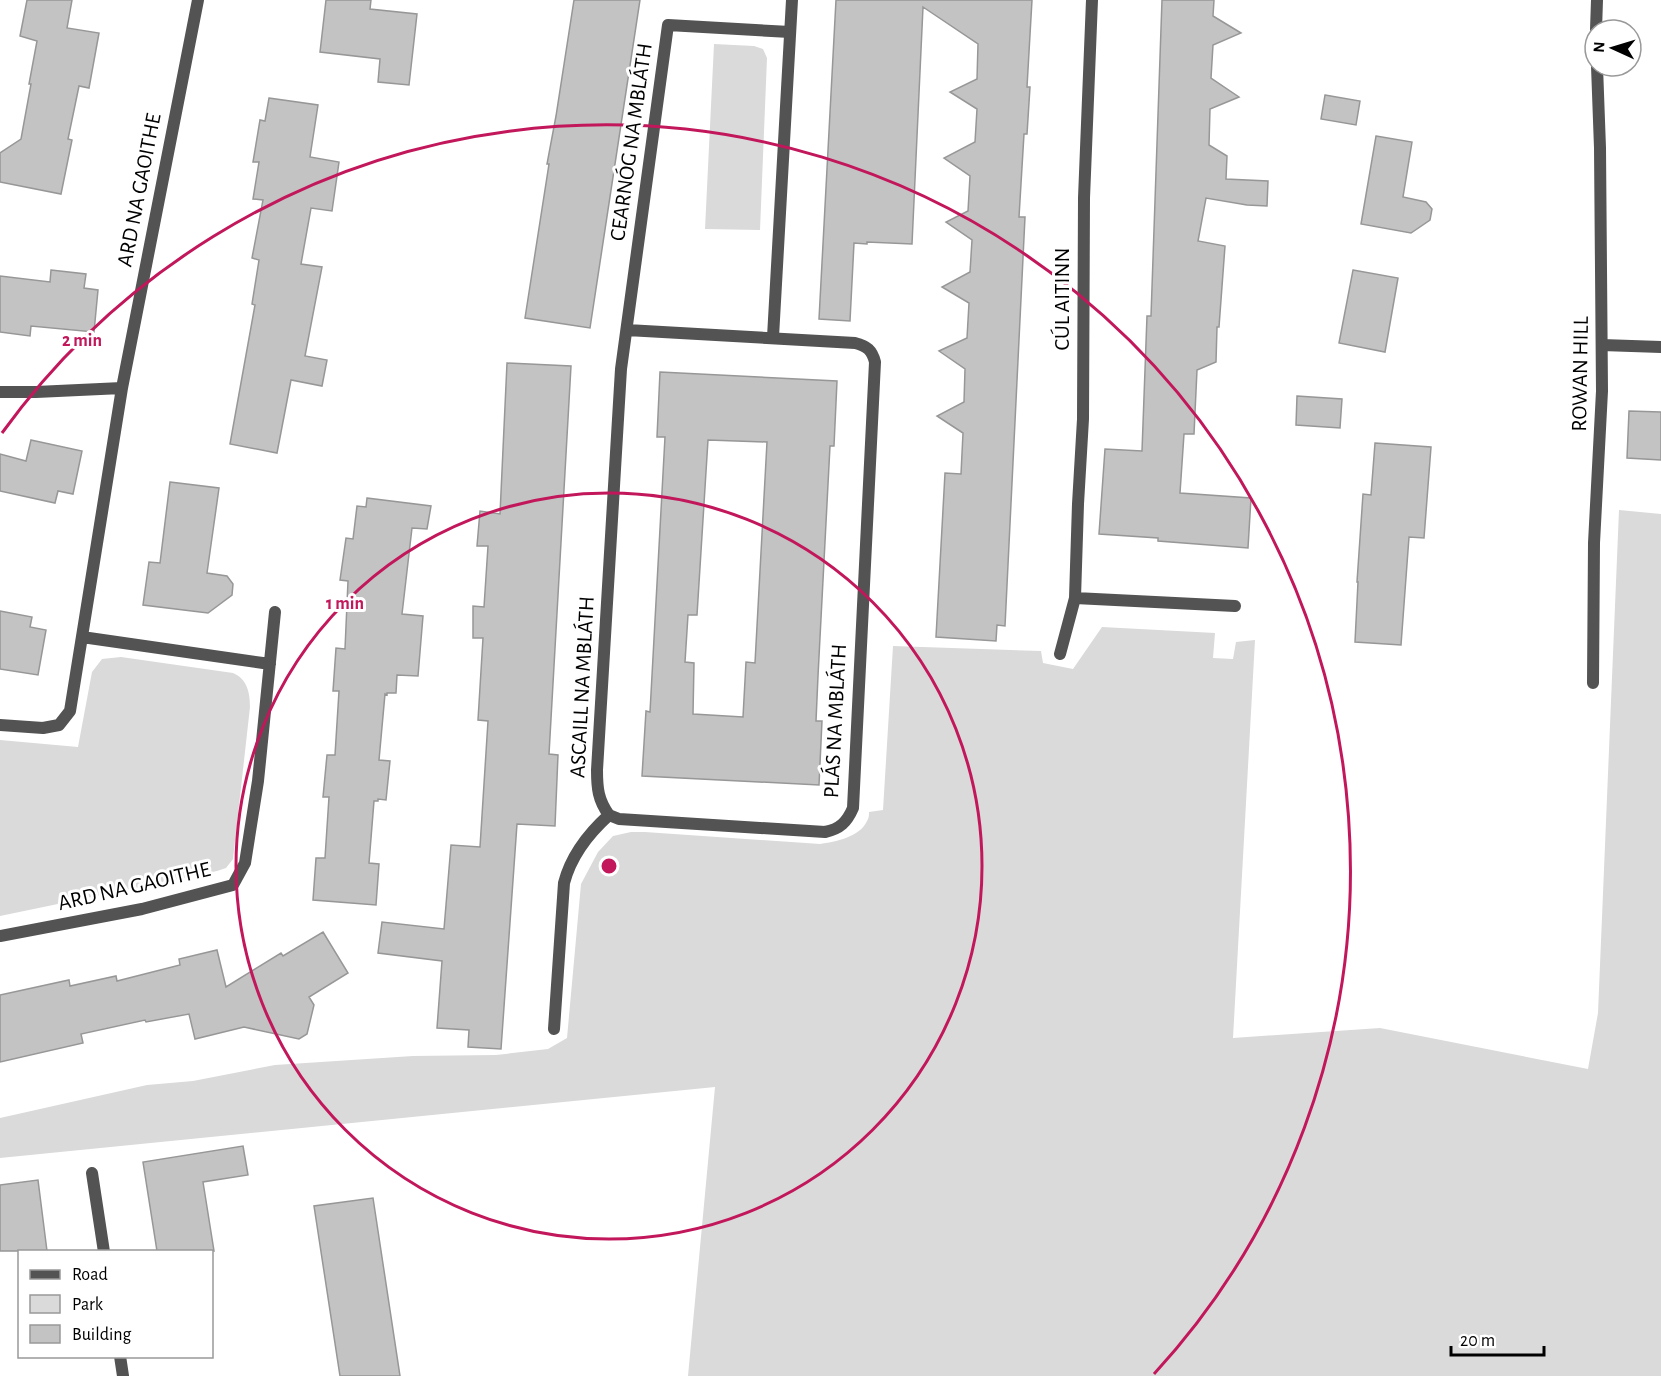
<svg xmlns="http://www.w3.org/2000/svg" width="1661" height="1376" font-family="'Alegreya Sans',sans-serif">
  <rect width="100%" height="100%" fill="#fff"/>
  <path fill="#dadada" d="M714,44L754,46L763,49L767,58L760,230L705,229Z
    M1619,510L1661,514V1376H688L715,1087L0,1158V1118L147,1085L193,1081L275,1065L413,1056L496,1055L548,1049L567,1038L581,884L598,852L613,836L631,832H645L820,844C835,842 860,837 867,821C869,818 869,815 869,812L883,810L893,646L1041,651L1043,663L1073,669L1102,627L1215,633L1213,658L1233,659L1236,642L1255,640L1233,1038L1380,1028L1588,1069L1598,1013Z
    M121,657L233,673C247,679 250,692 250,707L233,859L226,868L217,871L0,916V740L78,747L92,672L102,659Z"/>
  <path fill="#c3c3c3" stroke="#979797" stroke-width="1.5" fill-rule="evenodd" d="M27,0H72L67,28L99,33L89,88L79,86L68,139L72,140L61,194L0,182V153L21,139L31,84H29L37,41L20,36Z
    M326,0H371L370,9L417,14L409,85L378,82L380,59L320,52Z
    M574,0H640L590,328L525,318L549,164H547L556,116Z
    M836,0H1032L1027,87H1030L1027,134H1024L1019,217H1025L1005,626L997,625L996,641L936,637L945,473L961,474L963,433L937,416L964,402L965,369L939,351L967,338L969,303L942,287L970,272L972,240L946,222L968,211L970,176L944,158L975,142L977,109L950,92L977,79L978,44L923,7L912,244L867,242V244L854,243L850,321L819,319Z
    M1162,0H1214L1213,16L1241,33L1213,45L1211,78L1239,97L1210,109L1209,145L1227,156L1226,179L1268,181L1267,206L1247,205L1206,198L1198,241L1225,246L1219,327H1217L1216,362L1197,370L1194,434H1184L1180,493L1251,498L1248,548L1158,541V538L1099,534L1105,449L1142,451L1147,316H1151Z
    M1325,95L1360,101L1356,125L1321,119Z
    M269,98L318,105L310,157L339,162L332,211L311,208L301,264L322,267L305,356L327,360L322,386L291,380L277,453L230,444L255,305L252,304L259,260L252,258L263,200L253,199L259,162H253L260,120L265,121Z
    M1376,136L1412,142L1403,197L1426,202L1432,209L1430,220L1411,233L1361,224Z
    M51,270L86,274L84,288L98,290L94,332L31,326L30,336L0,332V276L50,282Z
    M1353,270L1398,278L1385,352L1339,343Z
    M507,363L571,366L549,754L558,755L555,826L517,824L501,1049L468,1047L469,1030L437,1028L442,961L378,953L382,922L444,929L451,845L480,847L488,721L478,720L483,638H473V606L484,607L488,546H477L480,511L500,514Z
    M660,372L837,381L834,446H830L818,676L816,721H822L819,785L642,776L646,711L650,712L665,437H657ZM708,440L767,442L755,663L746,662L743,717L693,714L694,663L685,662L688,615H697Z
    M1297,396L1342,399L1340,428L1296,425Z
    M1629,411L1661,412V460L1627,458Z
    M31,440L82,451L73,494L58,491L55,503L0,491V454L26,461Z
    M1375,443L1431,447L1424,538L1409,537L1401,645L1355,642L1358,582H1357L1363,494L1371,495Z
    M170,482L219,488L207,573L227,576L233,584L232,595L208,613L143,605L149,562L160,563Z
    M367,498L431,506L427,529L412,528L402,614L423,616L418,676L397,675L396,693H387V695L385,694L379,760L390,761L386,800L378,799V801H374L369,863L379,864L376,905L313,900L316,858H325L329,797H323L327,755H335L339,691H333L336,648L345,649L348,581L340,580L346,538L353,539L357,506L366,507Z
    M0,611L32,617L30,627L46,630L38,675L0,669Z
    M323,932L348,973L309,997L314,1005L307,1034L299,1039L244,1027L195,1039L189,1014L146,1022L145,1020L81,1034L83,1043L0,1062V995L69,980L70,986L116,976L117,981L180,965L179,959L217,950L226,987L281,953L283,956Z
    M243,1146L248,1175L203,1182L214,1251H157L143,1162Z
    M38,1180L47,1251H0V1185Z
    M373,1198L400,1376H340L314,1206Z"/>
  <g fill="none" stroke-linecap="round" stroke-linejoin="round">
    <path stroke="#535353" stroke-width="12" d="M1596,30L1597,0
      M773,337L792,0
      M1602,345L1661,347
      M0,392H36L122,388
      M1075,598L1235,606
      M82,637L270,664
      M1060,654L1075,598L1078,504L1083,419L1084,198L1092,0
      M1593,683L1594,543L1602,391L1600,148L1597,66
      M0,725L43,728L59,725L70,711L122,388L198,0
      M609,815L619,819L825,832C840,829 847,822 853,808L875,362C872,350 867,346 855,343L627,330
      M609,815C598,800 597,788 597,770L621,369L668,25L790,32
      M0,936L142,909L233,885L245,863L258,781L275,612
      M554,1029L564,883C571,856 589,833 609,815
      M92,1173L104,1252
      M120,1356L123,1376"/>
  </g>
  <g fill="none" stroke="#c2185b" stroke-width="3">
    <circle cx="609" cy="866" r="373"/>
    <path d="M2 433A745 745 0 1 1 1154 1374"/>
  </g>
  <g text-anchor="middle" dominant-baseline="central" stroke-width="6" stroke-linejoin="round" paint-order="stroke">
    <g font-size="22" fill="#000" stroke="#fff">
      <text transform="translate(631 142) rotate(-82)">CEARNÓG NA MBLÁTH</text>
      <text transform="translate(139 190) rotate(-79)">ARD NA GAOITHE</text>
      <text transform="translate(1062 299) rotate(-90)">CÚL AITINN</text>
      <text transform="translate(1580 374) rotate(-89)">ROWAN HILL</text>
      <text transform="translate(582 687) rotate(-87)">ASCAILL NA MBLÁTH</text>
      <text transform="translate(835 721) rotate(-87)">PLÁS NA MBLÁTH</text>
      <text transform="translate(134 886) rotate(-13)">ARD NA GAOITHE</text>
    </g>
  </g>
  <circle cx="609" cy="866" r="9" fill="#c2185b" stroke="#fff" stroke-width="3"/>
  <g font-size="18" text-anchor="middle" font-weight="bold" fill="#c2185b" stroke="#fff" stroke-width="6" stroke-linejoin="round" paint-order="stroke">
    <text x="82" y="346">2 min</text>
    <text x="345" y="609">1 min</text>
  </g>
  <rect x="18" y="1250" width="195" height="108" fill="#ffffff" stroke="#999999" stroke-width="1.5"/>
  <rect x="30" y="1270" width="30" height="9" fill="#535353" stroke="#999999" stroke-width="1.5"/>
  <text x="72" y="1280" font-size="18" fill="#000000">Road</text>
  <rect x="30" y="1295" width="30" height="18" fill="#dadada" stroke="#999999" stroke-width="1.5"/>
  <text x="72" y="1310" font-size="18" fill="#000000">Park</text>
  <rect x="30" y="1325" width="30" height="18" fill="#c3c3c3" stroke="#999999" stroke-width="1.5"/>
  <text x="72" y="1340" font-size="18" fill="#000000">Building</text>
  <g transform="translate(1613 48) rotate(274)"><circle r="28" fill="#ffffff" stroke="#999999" stroke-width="1.5"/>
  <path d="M0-4.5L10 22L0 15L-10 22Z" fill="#000000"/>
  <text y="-9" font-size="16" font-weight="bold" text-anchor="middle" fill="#000000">N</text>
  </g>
  <path d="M1451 1346v9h93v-9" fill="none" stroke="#000000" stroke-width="3"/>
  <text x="1460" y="1346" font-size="18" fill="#000000" stroke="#ffffff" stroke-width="4.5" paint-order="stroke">20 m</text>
</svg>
